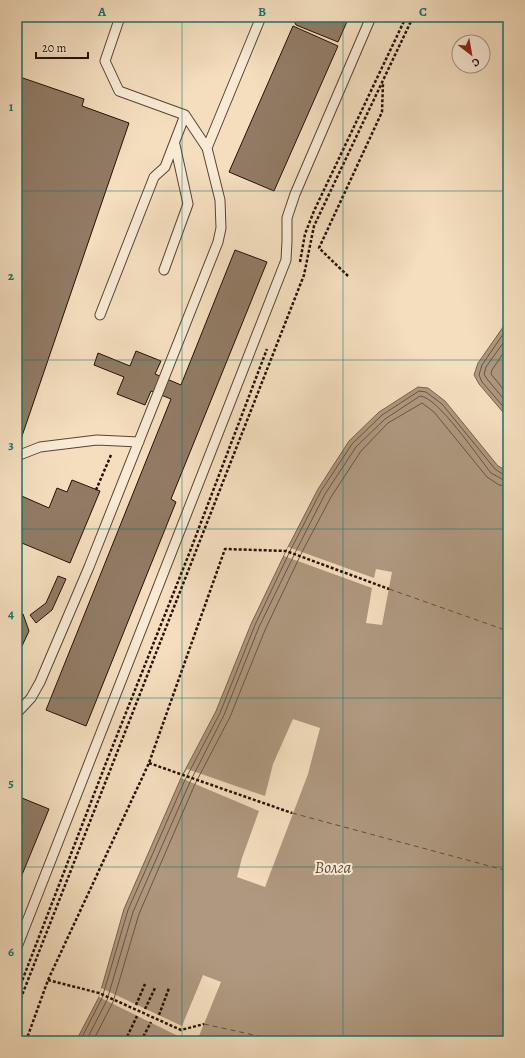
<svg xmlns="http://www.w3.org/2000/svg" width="525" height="1058" font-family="Alegreya,serif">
  <rect width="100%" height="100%" fill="#f4debe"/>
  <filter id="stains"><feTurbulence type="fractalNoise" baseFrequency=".005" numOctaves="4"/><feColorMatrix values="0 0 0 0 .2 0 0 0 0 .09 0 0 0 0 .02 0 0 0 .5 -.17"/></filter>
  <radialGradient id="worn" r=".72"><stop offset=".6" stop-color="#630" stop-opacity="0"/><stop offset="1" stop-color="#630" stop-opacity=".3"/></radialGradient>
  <path fill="#ae987f" stroke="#77624e" d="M508,320V418L479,384L474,375L478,363Z
    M418,387L428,388L445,401L498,466L508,471V1041H76L99,997L124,909L181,778L216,711L251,624L288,547L318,489L349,441L379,412Z"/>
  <path fill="#f4debe" d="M288,547L374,578L376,569L392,572L382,625L366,623L372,588L284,556Z
    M293,719L320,728L308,774L265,887L237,877L242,858L259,811L181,778L187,769L265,796L273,764Z
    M203,975L221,982L197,1041H176L178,1036L99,997L101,988L182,1026Z"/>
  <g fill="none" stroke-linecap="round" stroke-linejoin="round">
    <path stroke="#6a5442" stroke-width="1" d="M508,327L482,365L479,375L482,382L508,412
      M508,336L486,367L484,374L487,379L508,404
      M508,346L492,370L491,374L508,395
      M80,1041L102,998L128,910L185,780L220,713L255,625L291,549L321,491L352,444L382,415L419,391L426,392L442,404L495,469L504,475H508
      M86,1041L107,1000L133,912L190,782L224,715L259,627L296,551L325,494L356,447L385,419L420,396C438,397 478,457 491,473L502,479L508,480
      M93,1041L113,1002L139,914L195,784L230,717L265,630L301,554L331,497L361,451L388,423L422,403L434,412L487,477L499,485L508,486"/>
    <path stroke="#634d3c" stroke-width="1" stroke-dasharray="5 4" stroke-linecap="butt" d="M389,589L508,631
      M292,813L508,871
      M204,1024L281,1041"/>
  </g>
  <path fill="#917b65" stroke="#251005" d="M292,17H349L338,42L296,25Z
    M293,26L338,46L274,191L229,172Z
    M17,76L84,99L82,106L129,123L21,439L17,438Z
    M235,250L267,262L171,499L176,502L86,726L46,710L171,399L151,391L145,405L117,394L124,377L94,365L98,353L130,366L136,351L161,361L155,374L181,385Z
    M72,480L100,491L70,563L17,541V494L49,508L57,488L67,492Z
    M58,576L66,579L52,610L36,623L30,615L46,603Z
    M17,612L23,614L29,631L22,646L17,648Z
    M17,658L20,679L17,686Z
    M17,796L49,809L17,887Z"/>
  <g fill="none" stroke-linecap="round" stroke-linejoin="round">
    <g stroke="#594433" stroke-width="11">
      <path id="lane" d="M120,17L105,61L119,91L185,115L207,148
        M164,270L188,204L175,145
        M100,315L154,177L165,167L185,115
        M17,456L40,447L97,440L139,442
        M17,713L31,698L40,682L89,567L218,242L221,228L220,200L207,148L261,17
        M17,947L286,260L287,241V218L295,194L371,17"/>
    </g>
    <path stroke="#251005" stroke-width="2.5" stroke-dasharray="3 2" stroke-linecap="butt" d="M300,262L305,234L314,211L406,17
      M348,276L319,248L382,112L383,83
      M96,490L111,455
      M149,763L183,775L292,813
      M48,980L99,993L181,1030L204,1024
      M17,994L106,763L189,554L267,349
      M136,1005L145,984
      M17,1008L304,275L314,226L413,17
      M145,1009L155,988
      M159,1015L169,988
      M26,1041L48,980L149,763L225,549L286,551L389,589
      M125,1041L137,1016
      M141,1041L151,1022"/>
    <use href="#lane" stroke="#f8ead5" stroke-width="9"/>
  </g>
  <path fill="none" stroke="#0f766e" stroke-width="1" stroke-opacity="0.55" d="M182,17V1041M343,17V1041M17,191H508M17,360H508M17,529H508M17,698H508M17,867H508"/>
  <g text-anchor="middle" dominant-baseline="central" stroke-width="4" stroke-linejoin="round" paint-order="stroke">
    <g font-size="17" font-style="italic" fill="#634d3c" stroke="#f8ead5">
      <text x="333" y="867">Волга</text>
    </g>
  </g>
  <rect width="525" height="1058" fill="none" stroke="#f4debe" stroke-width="44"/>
  <g transform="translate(471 54) rotate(149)"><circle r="19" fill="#f8ead5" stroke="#a49382"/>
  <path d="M0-3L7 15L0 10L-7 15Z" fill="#8f2418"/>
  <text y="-6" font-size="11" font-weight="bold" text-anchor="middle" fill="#251005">С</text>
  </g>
  <path d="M36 52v6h52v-6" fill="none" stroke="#251005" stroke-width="2"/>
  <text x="42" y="52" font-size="12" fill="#251005" stroke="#f8ead5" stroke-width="3" paint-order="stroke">20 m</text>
  <rect x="22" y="22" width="481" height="1014" fill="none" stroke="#0f766e" stroke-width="1.5"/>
  <g font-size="13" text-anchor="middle" font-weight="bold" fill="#0f766e">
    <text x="102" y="16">A</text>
    <text x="262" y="16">B</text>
    <text x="423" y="16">C</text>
    <text x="11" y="111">1</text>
    <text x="11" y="280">2</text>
    <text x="11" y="449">3</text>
    <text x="11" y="618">4</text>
    <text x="11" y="787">5</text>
    <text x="11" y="956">6</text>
  </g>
  <rect width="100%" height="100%" filter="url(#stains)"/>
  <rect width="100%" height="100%" fill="url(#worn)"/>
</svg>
